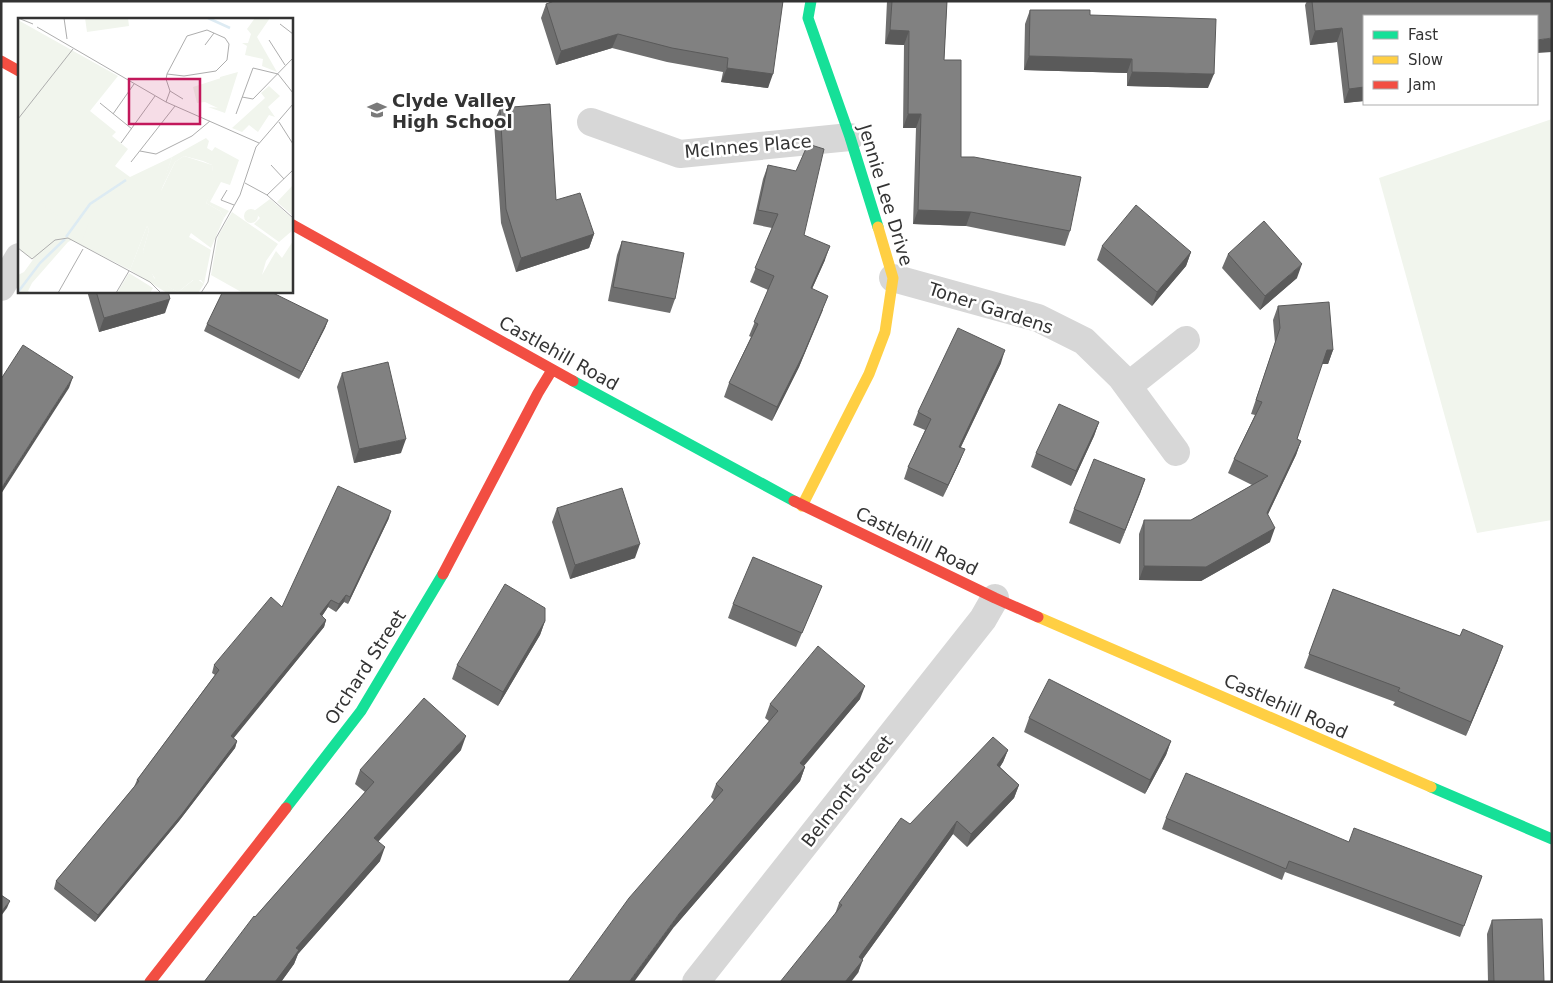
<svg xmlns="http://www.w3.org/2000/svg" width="1553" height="983" font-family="'DejaVu Sans',sans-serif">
  <rect width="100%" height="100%" fill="#fff"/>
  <path fill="#f1f5ed" d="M1552,119V520L1477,533L1379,178Z"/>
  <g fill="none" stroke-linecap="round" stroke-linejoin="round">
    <path stroke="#d7d7d7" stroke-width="28" d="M591,122L680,154L850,137
      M893,278L1038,318L1084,341L1121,377L1176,452
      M1,287L19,257
      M1128,386L1186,340
      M696,982L983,619L995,598"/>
    <path stroke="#16e098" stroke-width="11" d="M811,1L808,18L850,137L878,227
      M573,381L794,501
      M1431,787L1552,839
      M286,808L361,711L443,574"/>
    <path stroke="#ffcf43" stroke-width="11" d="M802,506L869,374L885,332L893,278L878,227
      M1038,617L1431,787"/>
    <path stroke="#f24e42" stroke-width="11" d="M1,61L19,71
      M291,224L573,381
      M794,501L995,598L1038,617
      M443,574L538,393L552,370
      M150,982L286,808"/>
  </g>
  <path fill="#6f6f6f" d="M783,1L768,88L721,82L723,72L667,62L612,48L556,65L541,18L546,4Z
    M887,1H947L944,60L961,157L1070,231L1065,246L966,226L913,224L916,128H903L904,45L885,44Z
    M1307,1H1552L1364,16V101L1344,103L1337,42L1310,45L1305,5Z
    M1030,10L1090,15L1208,88L1127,86V73L1024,70L1025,24Z
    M500,108L556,200L594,234L589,248L516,272L501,223L494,122Z
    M768,165L804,235L825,260L812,289L823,310L799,367L772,421L724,397L729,383L751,337L749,336L768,290L750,282L772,228L753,224L763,179Z
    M622,241L675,299L670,313L608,301L617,255Z
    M1102,246L1191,252L1186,266L1152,306L1097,260Z
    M1228,254L1297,278L1260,310L1222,268Z
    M87,291H168L165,313L99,332Z
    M1278,306L1333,350L1328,364H1322L1297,439L1301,441L1296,455L1268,514L1270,542L1201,581L1139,580V534L1144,520H1191L1252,485L1228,473L1234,459L1255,415L1251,414L1275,343L1273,320Z
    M328,320L325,328L299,379L204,331L207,324Z
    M1001,363L961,447L960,461L943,497L904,479L908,467L925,430L913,425L918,412Z
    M342,373L401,453L354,463L337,387Z
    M1099,422L1094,436L1071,486L1031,467L1036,453Z
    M1145,479L1120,544L1069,523L1074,509Z
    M557,508L635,558L570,579L552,522Z
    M389,518L348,604L344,602L336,612L328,607L322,616L326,620L324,627L233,738L237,741L235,748L179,821L95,922L54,889L56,881L134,787L137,780L215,675L212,673L214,665L282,607Z
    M822,586L816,600L796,647L728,618L733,604Z
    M1333,589L1460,636L1498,660L1466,736L1393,705L1395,702L1304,668Z
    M545,621L540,635L498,706L452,679L457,665Z
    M860,699L804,766L805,767L800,781L674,927L714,800L711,797L716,784L769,721L765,718L770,704Z
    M1029,718L1171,741L1166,755L1145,794L1024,732Z
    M461,750L378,841L380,861L298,954L294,964L281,982H204L255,917L365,792L355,784L360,770Z
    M1008,750L1003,762L1000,767L1019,785L1014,798L967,847L953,834L862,960L858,973L835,914L839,903L910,824Z
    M1166,818L1349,842L1482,876L1460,937L1285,872L1282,880L1162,829Z
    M1492,920L1544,982H1488L1487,934Z"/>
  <path fill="#5a5a5a" d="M1342,28L1337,42L1310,45L1315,31Z
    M890,30L909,31L904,45L885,44Z
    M618,34L612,48L556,65L561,51Z
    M1552,38V52L1537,53V40Z
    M1029,56L1132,59L1127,73L1024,70Z
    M727,68L773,74L768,88L721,82Z
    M1132,72L1214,74L1208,88L1127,86Z
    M1364,87V101L1344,103L1349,89Z
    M908,114H921L916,128H903Z
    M918,210L971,212L966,226L913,224Z
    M594,234L589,248L516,272L521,258Z
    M830,246L825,260L806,302L811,288Z
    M1191,252L1186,266L1152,306L1157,292Z
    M1302,264L1297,278L1260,310L1265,296Z
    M828,296L799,367L772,421L777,407Z
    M170,299L165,313L99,332L104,318Z
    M328,320L325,328L299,379L302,372Z
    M1005,350L1001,363L955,459L959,447Z
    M1327,350H1333L1328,364H1322Z
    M73,377L69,388L1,494V489Z
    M1099,422L1094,436L1071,486L1076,471Z
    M406,439L401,453L354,463L359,449Z
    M1301,441L1296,455L1262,527L1267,513Z
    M965,449L960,461L943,497L948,485Z
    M1145,479L1140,494L1120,544L1125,530Z
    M391,511L389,518L348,604L350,597Z
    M1275,528L1270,542L1201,581L1139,580L1144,566Z
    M640,544L635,558L570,579L575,565Z
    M346,595L344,602L336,612L339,604Z
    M331,600L328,607L318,622L320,614Z
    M326,620L324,627L229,744L231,736Z
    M545,621L540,635L498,706L503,692Z
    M1503,646L1498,660L1466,736L1471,722Z
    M865,686L860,699L795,776L800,763Z
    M466,736L461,750L369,852L374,838Z
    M237,741L235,748L179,821L95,922L98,915Z
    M1171,741L1166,755L1145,794L1150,780Z
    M1008,750L1003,762L993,777L997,765Z
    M805,767L800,781L674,927L634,982H629L679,914Z
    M1019,785L1014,798L967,847L971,834Z
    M957,821L953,834L856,968L863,960L858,973L851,982H845L859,957Z
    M385,847L380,861L298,954L294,964L281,982H275L296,948Z
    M10,901L7,908L1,916V912Z"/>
  <path fill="#818181" stroke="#5a5a5a" d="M554,1H783L773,74L727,68L728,58L672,48L618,34L561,51L546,4Z
    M892,1H947L944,60H961V157H974L1081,177L1070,231L971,212L918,210L921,114H908L909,31L890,30Z
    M1312,1H1552V38L1537,40V16H1364V87L1349,89L1342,28L1315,31Z
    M1030,10H1090V15L1216,19L1214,74L1132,72V59L1029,56Z
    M550,104L556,200L580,193L594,234L521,258L506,209L500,108Z
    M808,144L824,149L804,235L830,246L811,288L828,296L804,353L777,407L729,383L758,324L754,322L774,276L755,268L778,214L758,210L768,165L796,171Z
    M1136,205L1191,252L1157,292L1102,246Z
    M1264,221L1302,264L1265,296L1228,254Z
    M622,241L684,253L675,299L613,287Z
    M96,291H168L170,299L104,318Z
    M223,291H269L328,320L302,372L207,324Z
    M1329,302L1333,350H1327L1297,439L1301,441L1267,513L1275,528L1206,567L1144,566V520H1191L1268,476L1234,459L1262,402L1256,400L1280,328L1278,306Z
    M958,328L1005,350L959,447L965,449L948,485L908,467L931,419L918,412Z
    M23,345L73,377L1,489V379Z
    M388,362L406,439L359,449L342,373Z
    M1059,404L1099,422L1076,471L1036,453Z
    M1094,459L1145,479L1125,530L1074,509Z
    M338,486L391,511L350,597L346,595L339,604L331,600L320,614L326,620L231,736L237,741L182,814L98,915L56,881L139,781L137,780L219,670L214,665L271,597L282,607Z
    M622,488L640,544L575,565L557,508Z
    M753,557L822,586L802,633L733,604Z
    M505,584L545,608V621L503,692L457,665Z
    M1333,589L1460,636L1463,629L1503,646L1471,722L1398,691L1400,688L1309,654Z
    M818,646L865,686L800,763L805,767L679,914L629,982H568L629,898L723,790L716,784L778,711L770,704Z
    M1049,679L1171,741L1150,780L1029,718Z
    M424,698L466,736L374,838L385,847L296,948L299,950L275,982H204L254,916L255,917L374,782L360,770Z
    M993,737L1008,750L997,765L1019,785L971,834L957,821L859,957L863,960L845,982H780L842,905L839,903L901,818L910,824Z
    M1186,773L1349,842L1354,828L1482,876L1464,926L1289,861L1286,869L1166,818Z
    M1,895L10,901L1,912Z
    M1542,919L1544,982H1494L1492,920Z"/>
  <defs>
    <g id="school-bare" transform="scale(1.5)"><path d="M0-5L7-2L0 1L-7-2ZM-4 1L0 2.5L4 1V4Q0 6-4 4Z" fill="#7a7a7a" stroke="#fff" stroke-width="2.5" paint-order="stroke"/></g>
  </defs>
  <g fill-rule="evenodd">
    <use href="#school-bare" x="377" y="110"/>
  </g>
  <g text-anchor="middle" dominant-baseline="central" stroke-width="5" stroke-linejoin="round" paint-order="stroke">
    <g font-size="18" font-weight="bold" fill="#333" stroke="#fff" text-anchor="start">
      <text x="392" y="100">Clyde Valley<tspan x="392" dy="21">High School</tspan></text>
    </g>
    <g font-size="18" fill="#333" stroke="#fff">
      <text transform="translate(748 146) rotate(-5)">McInnes Place</text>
      <text transform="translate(886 195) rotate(73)">Jennie Lee Drive</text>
      <text transform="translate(991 308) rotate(18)">Toner Gardens</text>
      <text transform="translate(559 353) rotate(29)">Castlehill Road</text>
      <text transform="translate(917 541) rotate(26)">Castlehill Road</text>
      <text transform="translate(365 667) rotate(-57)">Orchard Street</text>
      <text transform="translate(1286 706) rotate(24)">Castlehill Road</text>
      <text transform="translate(847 791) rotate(-52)">Belmont Street</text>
    </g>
  </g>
  <g transform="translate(18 18)">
    <rect width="275" height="275" fill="#fff"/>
    <path d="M0,2L100,58L72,93L98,114L94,118L110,131L97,148L112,159L154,139L143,173L157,144L166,138L194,147L197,167L188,185L202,193L206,200L193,230L173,215L171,219L193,232L186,266L183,262H175L160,274L138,262L127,245L125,233L131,212L129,208L112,252L50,220L14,241L0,230ZM220,54L207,95L190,89L203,90L202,59ZM275,167V198L259,184ZM252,181L275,201V212L261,224L236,206L242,200L236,193ZM111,255L135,270L132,275H99Z" fill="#f1f5ed"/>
    <path d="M106,166L82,183L73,202V194L69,197L66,201L71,204L63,226L54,222L50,224L14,265L10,273L13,275H0V257L6,254L22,232L48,213L23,184L52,208L58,197L70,186ZM226 198a7 7 0 1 1 14 0a7 7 0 1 1-14 0ZM214,194L260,226L248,243L244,257L258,233L264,240L275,223V275H225L193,257L200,218ZM0,208H12L9,220L1,225L14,239L0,228ZM129,208L131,212L125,233L136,260L160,274L178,260L186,266L180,275H149L112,252Z" fill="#f1f5ed"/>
    <path d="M67,0H110L111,8L69,14ZM237,0H252L239,19L259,54L244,48L245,41L227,37L229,28L224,25H230L233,16L229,11ZM203,60L208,82L205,89L202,91L187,84L179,85L175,69ZM251,68L262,78L250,89L257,99L251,97L240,114L231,107L224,114L214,110L247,80L243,75ZM188,120L191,123L189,130L194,133L197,129L221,142L212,167L203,164L192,184L211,193L206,200L202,193L188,185L196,167L194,147L185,143L166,138L157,144L142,174L154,139Z" fill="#f1f5ed"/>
    <path fill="none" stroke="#ddebf3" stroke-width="2.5" d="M190,0L212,10M48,219L72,186L108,162M0,274L22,245L47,221"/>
    <path fill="none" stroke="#adadad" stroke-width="1" d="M0,0L15,6M46,0L49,21M262,6L275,16M19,9L148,84L241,125M251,22L267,47M187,27L196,15M152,73L165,81M224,79L235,81L275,40M148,84L152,73L148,61L149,56L150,54L169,18L189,12L207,20L211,26L209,42L198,53L166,58L149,56M82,85L114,111M95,96L116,66M218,96L235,50L260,56L275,75M0,101L55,31M261,104L275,126M103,125L137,78M122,133L138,136L174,118L192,103M113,144L157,88M253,147L266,161M227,165L249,177L275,200M209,172L203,182L216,187M249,177L275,152M0,230L14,241L37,222L50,220L132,264L143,275M40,275L65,231M98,275L111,253M183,275L190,264L198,220L222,177L238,129L275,86"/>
    <path fill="#c2185b" fill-opacity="0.15" stroke="#c2185b" stroke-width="2.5" d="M111,61H182V106H111Z"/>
    <rect width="275" height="275" fill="none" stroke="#333" stroke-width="2.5"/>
  </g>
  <rect width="1553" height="983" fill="none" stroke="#333333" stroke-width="5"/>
  <rect x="1363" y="15" width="175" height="90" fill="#ffffff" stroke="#adadad"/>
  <rect x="1373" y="31" width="25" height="8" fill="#16e098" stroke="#adadad"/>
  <text x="1408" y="40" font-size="15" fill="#333333">Fast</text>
  <rect x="1373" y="56" width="25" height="8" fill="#ffcf43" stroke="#adadad"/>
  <text x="1408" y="65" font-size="15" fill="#333333">Slow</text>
  <rect x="1373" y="81" width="25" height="8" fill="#f24e42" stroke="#adadad"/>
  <text x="1408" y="90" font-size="15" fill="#333333">Jam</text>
</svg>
